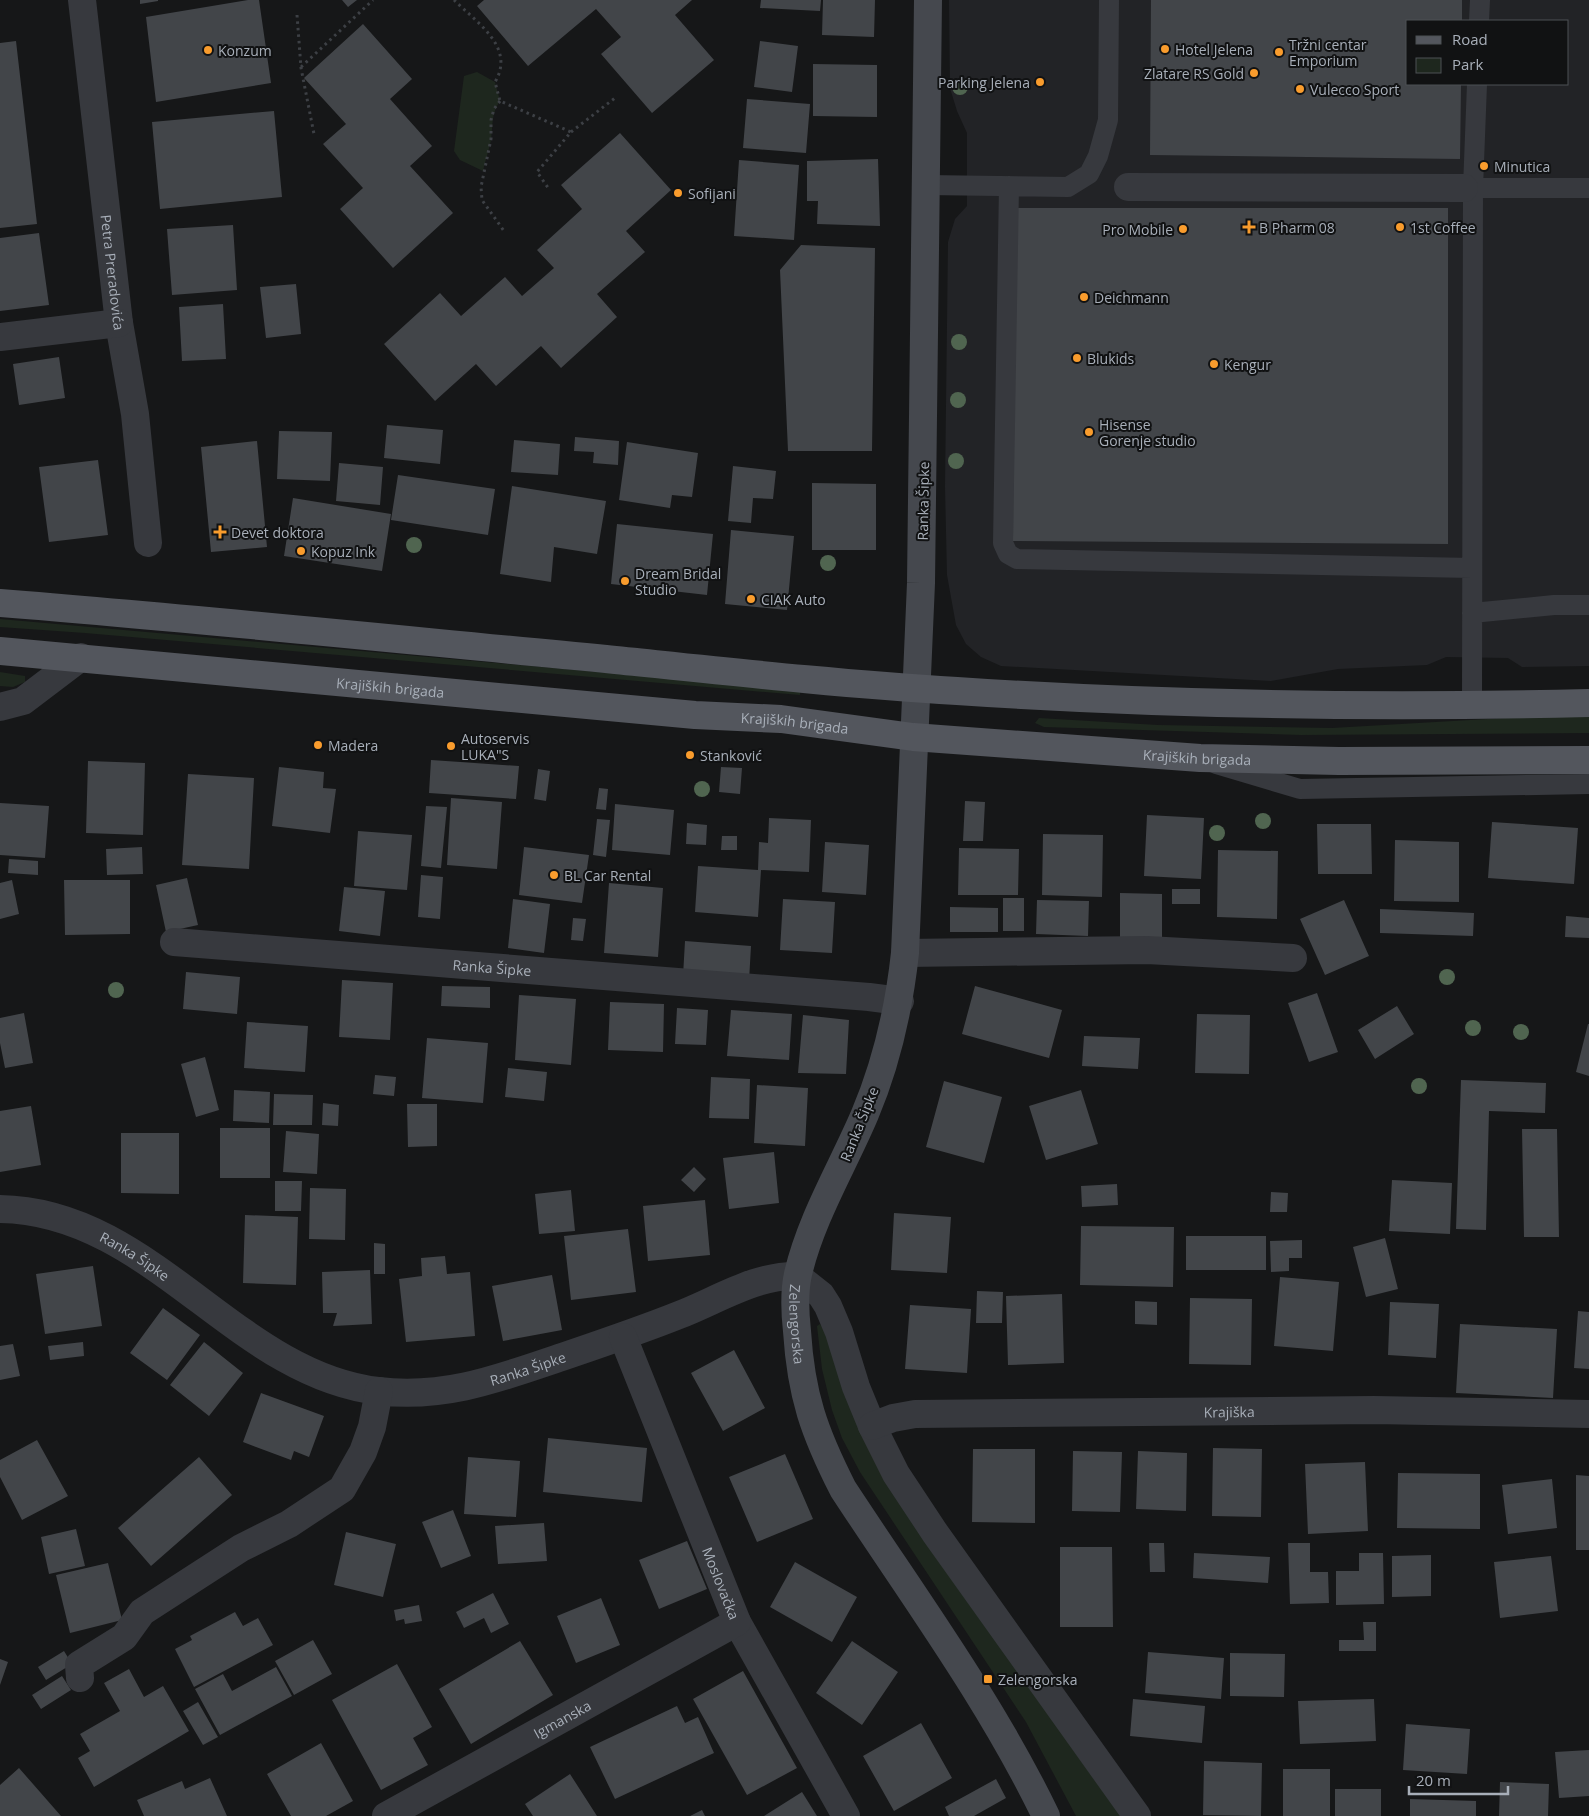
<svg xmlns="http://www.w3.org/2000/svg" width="1589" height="1816" font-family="'Open Sans',sans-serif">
  <rect width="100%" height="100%" fill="#161718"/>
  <path fill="#222326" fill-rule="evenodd" d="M949,0H1589V666L1522,667L1508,658L1446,657L1427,665L1338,669L1271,681L1001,666L981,657L966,644L956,625L947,575L945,487L948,242L955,219L967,206V133L957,111L950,88ZM1408,21H1568V84H1408Z"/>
  <path fill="#1e271e" d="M477,72L495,82L500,101C491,114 493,125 491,140C489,150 485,161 483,171L460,160L454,151L464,76Z
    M0,619L800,690V695L85,633L0,627Z
    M0,672L25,676V682L13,687L0,686Z
    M1589,713V733L1301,735L1044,727L1035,723L1039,718L1158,725L1332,728Z
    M820,1324L825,1330L843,1388L1124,1816H1076L1026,1722L860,1472L842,1438L832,1410L822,1369L817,1326Z"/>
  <path fill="#424549" d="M140,0H158V1L140,4Z
    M248,0H259L271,83L156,102L146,17Z
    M342,0H357L348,7Z
    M484,0H692L675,15L714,60L652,113L601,54L621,37L596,9L528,66L477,6Z
    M761,0H821L820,11L760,8Z
    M823,0H875L874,37L822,35Z
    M1151,0H1462V21H1408V84H1461L1460,159L1150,155Z
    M363,24L412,79L390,99L432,146L410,166L453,213L393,268L340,209L363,188L323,144L346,124L304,78Z
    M16,41L37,224L0,228V43Z
    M760,41L798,46L792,92L754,87Z
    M813,64L877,65V117L813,116Z
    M747,99L810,104L806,153L743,148Z
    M274,111L282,197L160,209L152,122Z
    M620,133L671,190L626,231L645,252L597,294L617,317L561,368L541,346L496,386L476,364L435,401L384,344L440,293L461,316L505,277L522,296L554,268L537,250L582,209L561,185Z
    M878,159L880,226L817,224L818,201H807V161Z
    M739,160L799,165L794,240L734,236Z
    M1014,208H1448V544L1013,541Z
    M233,225L237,290L172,295L167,229Z
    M39,233L49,305L0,311V238Z
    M801,245L875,248L872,451H788L780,270Z
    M296,284L301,334L266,338L260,287Z
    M223,304L226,359L182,361L179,307Z
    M59,357L65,398L19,405L13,364Z
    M387,425L443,430L440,464L384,458Z
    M279,431L332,432L330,481L277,479Z
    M575,437L619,441L618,465L593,463L594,452L574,451Z
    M514,440L560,444L558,475L511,472Z
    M257,441L267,547L211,552L201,447Z
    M627,442L698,453L692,497L672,495L670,508L619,500Z
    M98,460L108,535L49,542L39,467Z
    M339,463L383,467L380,505L336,501Z
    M733,466L776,471L773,499L753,498L751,523L728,521Z
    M398,475L495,489L488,535L391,520Z
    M812,483L876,484V550H812Z
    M512,486L606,501L597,554L554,547L551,582L500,574Z
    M293,498L391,514L382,571L284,556Z
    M617,524L713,534L707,595L611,584Z
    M731,530L794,536L787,610L725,604Z
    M431,760L519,766L516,799L429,793Z
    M88,761L145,763L143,835L86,833Z
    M279,767L324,772L323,788L336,789L330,833L272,826Z
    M721,767L742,768L740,794L719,792Z
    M538,769L550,771L546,801L534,799Z
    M188,774L254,778L249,869L182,865Z
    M599,788L608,789L606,810L596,809Z
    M451,798L502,802L497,869L447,865Z
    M965,801L985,802L983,841H963Z
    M0,803L49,806L45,858L0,855Z
    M615,804L674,810L670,855L612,850Z
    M426,806L447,807L441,868L421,866Z
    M1147,815L1204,818L1201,879L1144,876Z
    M769,818L811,820L809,872L761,870L758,917L695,912L698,866L758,870L759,842L768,843Z
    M597,819L610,820L606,857L593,855Z
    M1492,822L1578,828L1574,884L1488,878Z
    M687,823L707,825L706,845L686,844Z
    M1317,824H1371L1372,874H1318Z
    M358,831L412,835L407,890L354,886Z
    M1043,834L1103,835L1102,897L1042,895Z
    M722,836H737V850H721Z
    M1395,840L1459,842V902L1394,901Z
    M825,842L869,845L866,895L822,892Z
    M142,847L143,874L107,875L106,849Z
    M524,847L589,855L582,903L519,895Z
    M959,848L1019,849L1018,895H958Z
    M1218,850L1278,851L1277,919L1217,917Z
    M9,859L38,861V875L8,873Z
    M421,875L443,877L440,919L418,917Z
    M187,878L198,925L166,932L156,885Z
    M12,880L19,914L0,919V883Z
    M64,880H130V934L65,935Z
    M609,883L663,888L658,957L604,953Z
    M344,887L385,891L380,936L339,931Z
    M1172,889H1200V904H1172Z
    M1120,893L1162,894V937H1120Z
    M1003,898H1024V931H1003Z
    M513,899L550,904L544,953L508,948Z
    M783,899L835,902L832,953L780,950Z
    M1037,900L1089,901L1088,936L1036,934Z
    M1344,900L1369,956L1325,975L1300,919Z
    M950,907L998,908V932H950Z
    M1380,909L1474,913L1473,936L1380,933Z
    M1566,916L1589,918V938L1565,937Z
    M573,918L586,919L583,941L571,940Z
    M685,941L751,946L749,981L683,976Z
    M186,972L240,977L237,1014L183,1009Z
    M342,980L393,983L390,1040L339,1037Z
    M442,986L490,987V1008L441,1006Z
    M975,986L1062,1010L1049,1058L962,1034Z
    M1317,993L1338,1052L1309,1062L1288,1003Z
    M519,995L576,999L571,1065L515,1060Z
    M610,1002L664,1004L663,1052L608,1050Z
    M1397,1006L1414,1034L1375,1059L1358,1030Z
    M677,1008L708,1010L706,1045L675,1044Z
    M731,1010L792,1014L789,1060L727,1056Z
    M24,1013L33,1063L5,1068L0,1043V1018Z
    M1197,1014L1250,1015L1249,1074L1195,1073Z
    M803,1015L849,1020L846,1074L798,1073Z
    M247,1022L308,1026L305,1072L244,1068Z
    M1588,1024H1589V1076L1576,1072Z
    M1084,1036L1140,1038L1138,1069L1082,1066Z
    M427,1038L488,1043L483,1103L422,1098Z
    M205,1057L219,1110L196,1117L181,1064Z
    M508,1068L547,1072L544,1101L505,1097Z
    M375,1075L396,1077L394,1096L373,1094Z
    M711,1077L750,1079L749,1119L709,1118Z
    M1461,1080L1546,1083L1545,1113L1489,1111L1486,1230L1456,1229Z
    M944,1081L1002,1097L984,1163L926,1147Z
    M757,1085L808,1088L805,1146L754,1143Z
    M234,1090L270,1092L269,1123L233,1121Z
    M1081,1090L1098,1144L1046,1160L1029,1106Z
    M274,1094L313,1095L312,1125H273Z
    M323,1103L339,1105L338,1126L322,1125Z
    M407,1104H437V1146L408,1147Z
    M31,1106L41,1165L0,1172V1111Z
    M220,1128H270V1178H220Z
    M1522,1129H1557L1559,1237H1524Z
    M286,1131L319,1134L317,1174L283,1172Z
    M121,1133H179V1194L121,1193Z
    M774,1152L779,1203L729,1209L723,1158Z
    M694,1167L706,1179L694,1192L681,1180Z
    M1392,1180L1452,1183L1450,1234L1389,1231Z
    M275,1181H302L301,1211H275Z
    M1117,1184L1118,1205L1082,1207L1081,1186Z
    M310,1188L346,1189L345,1240L309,1239Z
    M571,1190L575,1231L539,1234L535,1194Z
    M1271,1192L1288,1193L1287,1212H1270Z
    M705,1200L710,1255L648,1261L643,1206Z
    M894,1213L951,1217L947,1273L891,1270Z
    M245,1215L298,1217L296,1285L243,1283Z
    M1081,1226L1174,1227L1173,1287L1080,1285Z
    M628,1229L636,1292L571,1300L564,1236Z
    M1186,1236H1266V1270H1186Z
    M1385,1238L1398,1289L1366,1297L1353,1247Z
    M1302,1240V1258H1289V1271L1271,1272L1270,1241Z
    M374,1243L385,1244V1274H374Z
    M445,1256L447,1274L470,1272L475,1336L406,1342L399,1279L422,1276L421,1258Z
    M93,1266L102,1326L45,1334L36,1274Z
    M370,1270L372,1324L333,1326L337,1313H323L322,1272Z
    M552,1275L562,1330L503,1341L492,1286Z
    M1280,1277L1339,1282L1333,1351L1274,1346Z
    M977,1291L1003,1292L1002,1323H976Z
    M1062,1294L1064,1363L1008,1365L1006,1296Z
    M1190,1298L1252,1299L1251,1365L1189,1364Z
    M1135,1301L1157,1302V1325L1135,1324Z
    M1390,1302L1439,1304L1436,1358L1388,1355Z
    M910,1305L971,1309L967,1373L905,1369Z
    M163,1308L200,1335L167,1380L130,1353Z
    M1578,1311L1589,1312V1369L1574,1368Z
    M1460,1324L1557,1329L1553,1398L1456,1393Z
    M83,1342L84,1356L50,1360L48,1346Z
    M204,1342L243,1373L209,1416L170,1385Z
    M13,1344L20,1376L0,1380V1346Z
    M734,1350L765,1408L723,1431L691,1373Z
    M261,1393L324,1416L309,1457L294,1451L291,1460L243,1442Z
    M548,1438L647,1448L642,1502L543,1492Z
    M37,1440L68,1496L22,1520L0,1477V1460Z
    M1213,1448L1262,1449L1261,1517L1212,1516Z
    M973,1449H1035V1523L972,1522Z
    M1073,1451L1122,1452L1120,1512L1072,1511Z
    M1138,1451L1187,1453L1186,1511L1136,1509Z
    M785,1454L813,1519L757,1542L729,1477Z
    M199,1457L232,1495L151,1566L118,1528Z
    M468,1457L520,1461L516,1517L464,1514Z
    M1365,1462L1368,1531L1308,1534L1305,1464Z
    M1398,1473L1480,1474V1529L1397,1528Z
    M1576,1475L1589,1476V1550H1576Z
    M1552,1479L1557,1528L1508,1534L1502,1485Z
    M453,1510L471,1556L441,1568L422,1522Z
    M544,1523L547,1561L498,1564L495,1526Z
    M76,1529L85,1566L49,1574L41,1537Z
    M346,1532L396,1544L383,1597L334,1585Z
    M687,1541L707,1589L659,1609L639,1560Z
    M1149,1543H1164L1165,1572H1150Z
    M1288,1543H1310V1572H1328L1329,1603L1290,1604Z
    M1060,1547H1112L1113,1627H1060Z
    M1194,1553L1270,1557L1268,1583L1193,1578Z
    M1359,1553H1383L1384,1604L1336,1605V1571H1359Z
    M1431,1555V1596L1392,1597V1556Z
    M1551,1556L1558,1611L1500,1618L1494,1562Z
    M795,1562L857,1597L832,1642L770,1607Z
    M108,1563L122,1620L70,1633L56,1575Z
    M493,1593L509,1624L491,1633L484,1618L464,1628L456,1612Z
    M601,1598L620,1645L576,1663L557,1616Z
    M419,1605L422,1621L405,1624L404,1619L396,1621L394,1610Z
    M235,1612L243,1626L258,1618L273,1645L194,1687L175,1649L192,1640L190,1636Z
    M1363,1622H1376V1651H1339V1640H1364Z
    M313,1640L332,1674L294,1695L275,1661Z
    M520,1641L553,1695L471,1744L439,1689Z
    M852,1641L898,1672L862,1725L816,1693Z
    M64,1651L72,1664L46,1680L38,1667Z
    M1148,1652L1224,1658L1221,1699L1145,1693Z
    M1230,1653L1285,1654L1284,1697L1230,1696Z
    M0,1659L8,1662L0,1685Z
    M397,1664L432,1727L413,1738L428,1765L381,1790L332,1700Z
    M276,1667L292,1696L220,1735L195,1689L223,1674L232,1691Z
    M129,1669L144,1697L163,1686L189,1731L94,1787L78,1758L90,1751L80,1734L120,1711L104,1683Z
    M743,1671L797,1768L747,1795L693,1699Z
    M62,1676L71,1690L41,1709L32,1695Z
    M1133,1699L1205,1706L1202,1743L1130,1736Z
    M1374,1699L1376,1741L1300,1744L1298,1701Z
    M198,1702L218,1737L203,1745L183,1711Z
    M677,1706L685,1723L698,1717L714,1753L615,1799L590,1747Z
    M921,1723L952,1778L894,1811L863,1756Z
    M1406,1724L1470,1729L1467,1774L1403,1770Z
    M321,1743L353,1801L326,1816H291L267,1774Z
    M1589,1750V1796L1559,1798L1555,1752Z
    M1204,1761L1262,1763L1261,1816L1203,1815Z
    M19,1768L61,1816H0V1785Z
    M1283,1769H1330V1816H1283Z
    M570,1774L597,1816H533L525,1804Z
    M210,1778L227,1816H144L137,1800L182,1781L185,1789Z
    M996,1779L1006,1798L974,1816H949L945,1807Z
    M1500,1782L1549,1784L1548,1816H1499Z
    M1335,1789H1381V1816H1335Z
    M802,1792L817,1816H764Z
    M1410,1799L1476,1801V1816H1410Z
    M702,1810L705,1816H690Z"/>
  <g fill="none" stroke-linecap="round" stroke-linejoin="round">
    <path stroke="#3d4045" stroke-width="3" stroke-dasharray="2.5 4" stroke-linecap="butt" d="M454,0C476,22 516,47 495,82L500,101L571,132L537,172L549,189
      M297,15L301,68L314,134
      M301,67L373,0
      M500,101L494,109L491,120V139L481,187L482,200L504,231
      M571,132L615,98"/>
    <path stroke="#37393e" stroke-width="20" d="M1479,21L1480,0
      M926,185L1068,187L1089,174L1098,156L1108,120L1109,0
      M1009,186L1003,543L1008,554L1017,559L1472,568
      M1473,188H1589
      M1472,613L1554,605H1589
      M1472,706L1473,188L1477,84
      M1216,764L1300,789L1589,784"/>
    <g stroke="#37393e" stroke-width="28">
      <path id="s1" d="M82,0L119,323L135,414L148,543"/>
      <path d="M1128,187L1464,188"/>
      <path d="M0,337L119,323"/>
      <path d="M0,707L23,701L81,657"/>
      <path id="s2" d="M174,942L869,997L900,1001"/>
      <path d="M905,953L1147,950L1293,958"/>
      <path id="s3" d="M0,1209C151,1211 235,1374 378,1391C443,1399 497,1379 556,1359C597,1345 639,1331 679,1315C718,1300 755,1275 797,1276L821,1295L828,1306L839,1332L856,1387L872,1426L896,1474L935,1533L1137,1816"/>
      <path id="s4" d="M623,1337L737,1622L846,1816"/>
      <path id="s5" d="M872,1426L893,1418L915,1414L1374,1410L1589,1414"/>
      <path d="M80,1678L79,1665L124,1637L142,1612L241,1548L289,1524L342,1489L363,1452L372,1427L379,1391"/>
      <path id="s6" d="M386,1816L737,1622"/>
    </g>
    <path stroke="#45484e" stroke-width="28" id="s7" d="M928,0L921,583L905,953C899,1008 887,1062 865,1114C843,1166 811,1218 798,1274C794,1292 795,1313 797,1331C801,1395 814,1432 843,1489C913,1596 990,1700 1046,1816"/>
    <g stroke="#53565d" stroke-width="28">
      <path d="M0,603C202,619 404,640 606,659C723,671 840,684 957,691C1167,705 1378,708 1589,703"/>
      <path id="s8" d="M0,651L695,715L781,719L913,737L1200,758L1339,761L1589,760"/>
    </g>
  </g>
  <g fill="#506550">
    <circle cx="960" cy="87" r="8"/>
    <circle cx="959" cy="342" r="8"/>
    <circle cx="958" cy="400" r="8"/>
    <circle cx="956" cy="461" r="8"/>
    <circle cx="414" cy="545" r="8"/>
    <circle cx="828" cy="563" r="8"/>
    <circle cx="702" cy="789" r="8"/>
    <circle cx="1263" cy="821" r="8"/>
    <circle cx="1217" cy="833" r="8"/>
    <circle cx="1447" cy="977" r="8"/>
    <circle cx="116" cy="990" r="8"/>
    <circle cx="1473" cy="1028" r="8"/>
    <circle cx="1521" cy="1032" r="8"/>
    <circle cx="1419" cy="1086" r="8"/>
  </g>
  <g fill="#f99c2d" stroke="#111213" stroke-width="2">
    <circle cx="1165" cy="49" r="5"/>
    <circle cx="208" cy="50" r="5"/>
    <circle cx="1279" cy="52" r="5"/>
    <circle cx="1254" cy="73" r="5"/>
    <circle cx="1040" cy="82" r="5"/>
    <circle cx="1300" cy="89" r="5"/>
    <circle cx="1484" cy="166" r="5"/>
    <circle cx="678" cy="193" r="5"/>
    <path d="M1246.5 219.5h5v5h5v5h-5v5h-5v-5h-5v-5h5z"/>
    <circle cx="1400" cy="227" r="5"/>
    <circle cx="1183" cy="229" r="5"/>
    <circle cx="1084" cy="297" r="5"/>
    <circle cx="1077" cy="358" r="5"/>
    <circle cx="1214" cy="364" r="5"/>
    <circle cx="1089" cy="432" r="5"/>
    <path d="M217.5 524.5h5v5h5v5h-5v5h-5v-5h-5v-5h5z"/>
    <circle cx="301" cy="551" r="5"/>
    <circle cx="625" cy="581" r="5"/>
    <circle cx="751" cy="599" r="5"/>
    <circle cx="318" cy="745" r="5"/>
    <circle cx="451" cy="746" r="5"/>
    <circle cx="690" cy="755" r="5"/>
    <circle cx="554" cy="875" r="5"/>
    <rect x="983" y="1674" width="10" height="10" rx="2.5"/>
  </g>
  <g text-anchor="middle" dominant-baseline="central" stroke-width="4" stroke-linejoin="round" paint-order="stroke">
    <g font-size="14" fill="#a8afb9" stroke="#111213" text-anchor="start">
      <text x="1289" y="44">Tržni centar<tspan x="1289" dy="16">Emporium</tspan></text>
      <text x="1175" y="49">Hotel Jelena</text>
      <text x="218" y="50">Konzum</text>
      <text x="1244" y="73" text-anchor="end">Zlatare RS Gold</text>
      <text x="1030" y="82" text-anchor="end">Parking Jelena</text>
      <text x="1310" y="89">Vulecco Sport</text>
      <text x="1494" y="166">Minutica</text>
      <text x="688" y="193">Sofijani</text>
      <text x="1259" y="227">B Pharm 08</text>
      <text x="1410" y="227">1st Coffee</text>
      <text x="1173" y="229" text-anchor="end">Pro Mobile</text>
      <text x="1094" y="297">Deichmann</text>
      <text x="1087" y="358">Blukids</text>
      <text x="1224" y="364">Kengur</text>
      <text x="1099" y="424">Hisense<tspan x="1099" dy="16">Gorenje studio</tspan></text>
      <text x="231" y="532">Devet doktora</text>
      <text x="311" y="551">Kopuz Ink</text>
      <text x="635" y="573">Dream Bridal<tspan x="635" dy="16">Studio</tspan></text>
      <text x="761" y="599">CIAK Auto</text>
      <text x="461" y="738">Autoservis<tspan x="461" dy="16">LUKA"S</tspan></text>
      <text x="328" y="745">Madera</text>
      <text x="700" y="755">Stanković</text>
      <text x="564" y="875">BL Car Rental</text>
      <text x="998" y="1679">Zelengorska</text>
    </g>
    <g font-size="14" fill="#a8afb9" stroke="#111213">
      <text stroke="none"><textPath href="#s1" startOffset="274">Petra Preradovića</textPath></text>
      <text transform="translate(923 501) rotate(-89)">Ranka Šipke</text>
      <text stroke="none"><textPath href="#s8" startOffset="392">Krajiških brigada</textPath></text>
      <text stroke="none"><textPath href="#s8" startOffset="798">Krajiških brigada</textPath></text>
      <text stroke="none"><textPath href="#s8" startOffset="1202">Krajiških brigada</textPath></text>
      <text stroke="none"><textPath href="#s2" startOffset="319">Ranka Šipke</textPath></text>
      <text transform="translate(859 1124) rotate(-68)">Ranka Šipke</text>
      <text stroke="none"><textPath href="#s3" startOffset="145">Ranka Šipke</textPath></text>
      <text stroke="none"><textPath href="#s7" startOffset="1344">Zelengorska</textPath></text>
      <text stroke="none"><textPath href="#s3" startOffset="579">Ranka Šipke</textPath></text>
      <text stroke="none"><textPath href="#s5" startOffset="359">Krajiška</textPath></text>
      <text stroke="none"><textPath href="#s4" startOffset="265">Moslovačka</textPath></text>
      <text stroke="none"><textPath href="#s6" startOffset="201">Igmanska</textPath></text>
    </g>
  </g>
  <rect x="1406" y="20" width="162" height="65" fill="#111213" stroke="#4d5155"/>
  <rect x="1416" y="36" width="25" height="8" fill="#53565d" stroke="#4d5155"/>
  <text x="1452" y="45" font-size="15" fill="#a8afb9">Road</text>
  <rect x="1416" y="58" width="25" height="15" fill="#1e271e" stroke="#4d5155"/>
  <text x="1452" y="70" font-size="15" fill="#a8afb9">Park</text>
  <path d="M1409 1786v8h99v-8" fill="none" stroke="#a8afb9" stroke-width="2.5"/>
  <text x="1416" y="1786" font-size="15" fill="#a8afb9" stroke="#111213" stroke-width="4" paint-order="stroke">20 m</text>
</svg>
